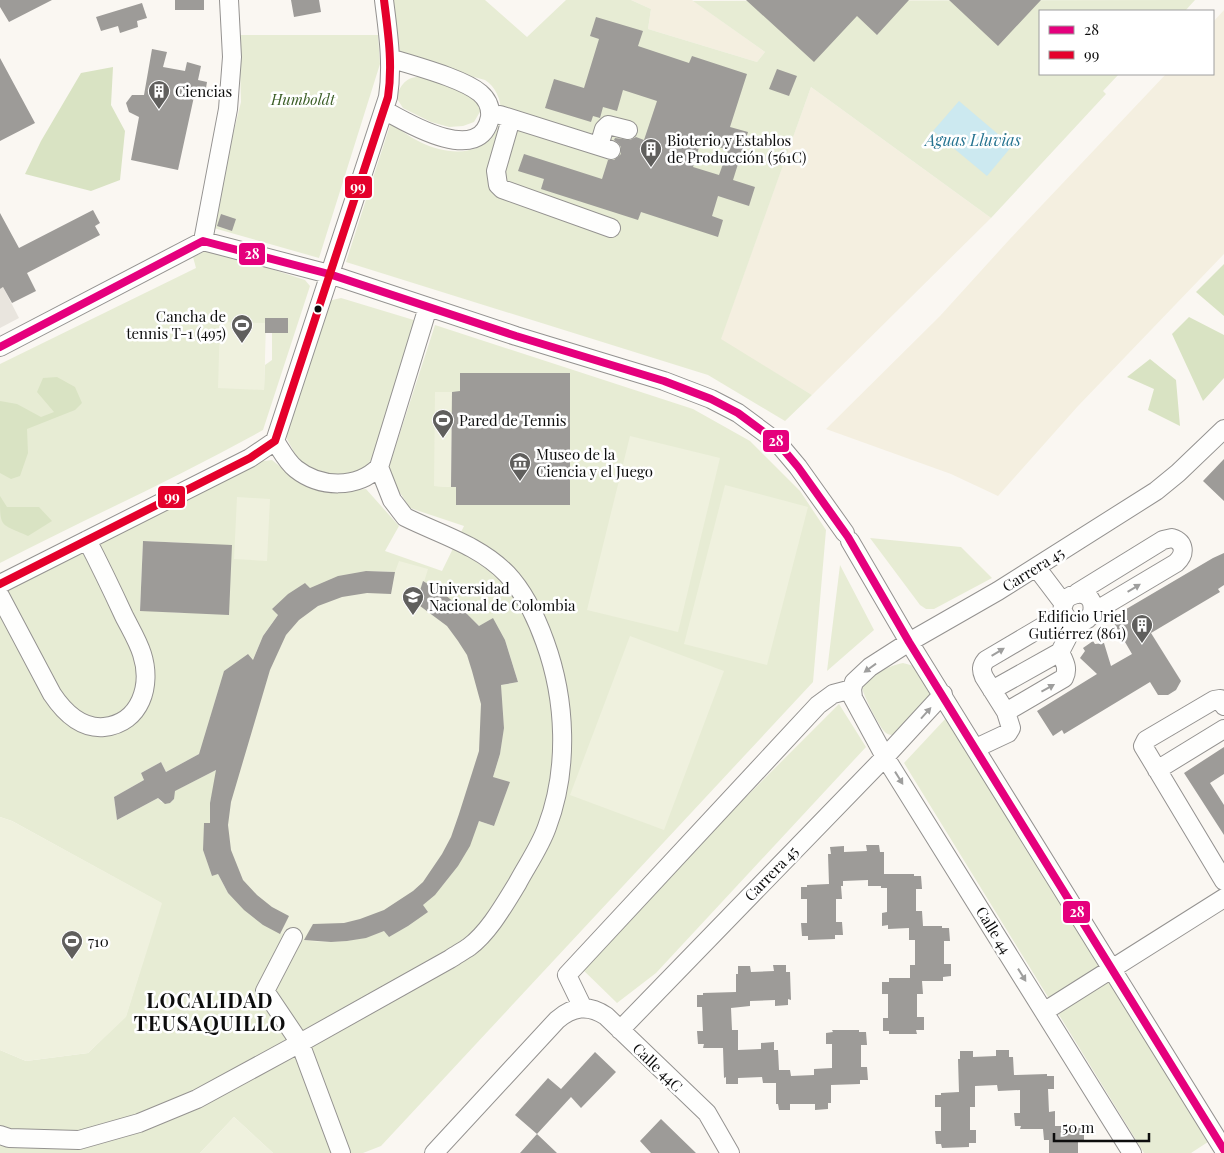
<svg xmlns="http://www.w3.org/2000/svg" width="1224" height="1153" font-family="'Playfair Display',serif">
  <rect width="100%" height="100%" fill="#faf7f2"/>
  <path fill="#f4efe0" d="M631,0H692L765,52L757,62L648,29L651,9Z
    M1224,10V254L1078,406L998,496L951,474L826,429L940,316L1009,240L1166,74H1213V22Z
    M811,87L991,218L812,395L720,340Z"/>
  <path fill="#e7ecd4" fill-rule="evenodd" d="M392,0H485L527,37L566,0H631L651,9L648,29L757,62L765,52L693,1L1195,0L1185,11H1040V74H1119L1103,91L1106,94L991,218L811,87L721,339L812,395L785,421L708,375L346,262L391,122C412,142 450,160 479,147C506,135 508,95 485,80L397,56Z
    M239,35H378L380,64L319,258L210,227L241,102Z
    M428,76L450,82L479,102L481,110L474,122L463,126L449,127L431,122L403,108L396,97C404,78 409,77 428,76Z
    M210,249L305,280L310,286L263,430C177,478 87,518 0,563V364L196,268L193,257ZM265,318H288L272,333V360L265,365L264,390Z
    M341,298L417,321L372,459L356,478L319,477L300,463L287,439L286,427L328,301Z
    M435,325L693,409L750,441L800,491L826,530L813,682L381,1146L363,1153H273L234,1117L200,1153H0V1050L26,1061L88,1053L126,1016L161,903L12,821L0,817V593L254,462L272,460L298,481L340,491L366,489L399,526L385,551L442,571L464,526L410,508L387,473ZM460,373H570V505H457L456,487L434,486L460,391ZM143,541L187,543L183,613L140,610ZM427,569L423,581L443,593L463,610L479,626L505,640L518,682L501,685L500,754L493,777L494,826L479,821C463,856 453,879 423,905L331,942L304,940L228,893L218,874L210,823V803L218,769L174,791V799L170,803L161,802L158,798L117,820L114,797L144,780L141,773L161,762L166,772L199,754L253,660L263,636L278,615L366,571L395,572Z
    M870,538L961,547L992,578L934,609H926L920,605Z
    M840,565L874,630L827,671Z
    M903,663L914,666L936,693L895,735C891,735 887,735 884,731C879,726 862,693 862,687C867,676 891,665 903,663Z
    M839,704L866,747L656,973L617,1003L578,965Z
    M947,717L1211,1140L1191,1153H1144L904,763Z"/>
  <path fill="#d9e3c3" d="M113,67L111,105L125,131L120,180L91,191L25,174L41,141L81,73Z
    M1224,264V316L1196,292Z
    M1189,317L1224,335V378L1203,401L1172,334Z
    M1150,359L1176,380L1180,426L1148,410L1154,389L1127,377Z
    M57,377L75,387L82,403L75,410L27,429L28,453L20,476L11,479L0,473V401L17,404L41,417L54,412L37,392L43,378Z
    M0,496L7,507H39L52,521L28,536C0,523 0,529 0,496Z"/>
  <path fill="#eff1de" d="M220,322L266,323L264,390L218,388Z
    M435,392H452L451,487L434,486Z
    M630,436L720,458L678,632L587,610Z
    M725,485L808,507L767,665L684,644Z
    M237,497L270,499L267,561L234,559Z
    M399,561L428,569L424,582C445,594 462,609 479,626L493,618L505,640L518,682L501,685L504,728L500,754L493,777L510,782L494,826L479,821C463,856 453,879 423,905L428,912L408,926L389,937L384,931C317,957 253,938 218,874L212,876L203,850L204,823H210V803L218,769L199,754L224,671L248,654L253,659L263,636L278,615L272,609L288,594L305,583L310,588L338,576L366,571L395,572Z
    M630,636L724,671L664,830L570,795Z
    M0,817L12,821L162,903L126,1017L88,1053L26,1061L0,1050Z
    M234,1117L273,1153H200Z"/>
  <path fill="#e9e5de" d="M3,287L19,318L0,328V289Z"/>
  <path fill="#cce9f0" d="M959,101L1012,146L987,176L933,131Z"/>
  <path fill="#9d9b98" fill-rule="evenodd" d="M0,0H52L9,22L0,7Z
    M175,0H204V10H175Z
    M291,0H319L321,12L294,17Z
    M746,0H909L877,35L857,16L814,62Z
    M949,0H1041L998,46Z
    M142,3L147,18L137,21L138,27L120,33L118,26L101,31L96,17Z
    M596,17L643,31L638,46L689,63L692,56L747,74L730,127L748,132L733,180L755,187L749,206L718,196L712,216L723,220L718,237L641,212L638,220L541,189L544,179L518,171L524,154L602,179L608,160H614L621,154V147L618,143L614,140L615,138L630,140L636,137L644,140L657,101L623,90L617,111L603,107L600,118L593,116L591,122L545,108L554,79L584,88L599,39L590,36ZM701,141L728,150L719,175L693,167Z
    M152,49L167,52L163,67L185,71L187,62L201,66L198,80L207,82L205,94L195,92L178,170L131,160L139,117L129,112L126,103L132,95H144Z
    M0,58L35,123L0,141Z
    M777,69L797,76L789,96L769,89Z
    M93,210L100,223L95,226L100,235L27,273L36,291L12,303L3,287L0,289V213L19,248Z
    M221,214L236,219L232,231L217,226Z
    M265,318H288V333H265Z
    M460,373H570V505H456V487H451L452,392L460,391Z
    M1224,459V501L1203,481Z
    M143,541L232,545L229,615L140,611Z
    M1224,553V585L1218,589L1220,592L1151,633L1181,681L1176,690L1168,695H1158L1150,682L1064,734L1062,730L1053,736L1037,711L1097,674L1080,658L1085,651L1083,648L1093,641L1095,644L1104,643L1111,666L1132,654L1111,618L1213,558Z
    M366,571L395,572L391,594L367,593L342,597L318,606L299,620L286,635L270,670L231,802L228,825L231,850L243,880L257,895L272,907L289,916L280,934L263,925L244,910L228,893L218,874L212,876L203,850L204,823H210V803L216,770L175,791L174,799L170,803L165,804L158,798L117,820L114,797L144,780L141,773L161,762L166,772L199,754L224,671L248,654L253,660L263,636L278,615L272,609L288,594L305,583L310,588L338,576Z
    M423,581L443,593L463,610L479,626L493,618L505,640L518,682L501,685L504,728L500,754L493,777L510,782L494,826L479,821L470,846L458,866L435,895L423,905L428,912L408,926L389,937L384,931L366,938L347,941L331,942L304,940L313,924L344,923L360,919L384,910L413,891L423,882L442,854L451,837L459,814L479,751L481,704L472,671L467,655L458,641L447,626L416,603Z
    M1224,747V774L1210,783L1224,805V835L1184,773Z
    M866,845H879L880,852H884V874H914V876H921L922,889H916V911H922L923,926H942V928H949L950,941H944V964H951V976L943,977V981H922L923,994H917V1017H924V1030H916L917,1034H889V1031H883V1018H888V994H882V982H889V978H910V965H915V940H909V928L888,929V925L882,926V913L887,912V888H881V886H868V880L843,881V886H841L842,899H836V922H842L843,935H835V939L808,940V936H802L801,923H807V899H801V887H807V885L829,884L828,854H831L830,847L844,846V852L867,851Z
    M773,965H786V972H790L791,1000L788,999V1005L775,1006V1000L750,1001V1006L731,1008L732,1030H738V1050L761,1049V1043L774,1042V1050H778L779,1070H790L791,1076L814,1075V1069L832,1068V1044H826V1033L833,1032L832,1030H859V1032H866L867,1045H861V1067H867L868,1080H860V1084L831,1085V1103H828V1109L815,1110V1104H790V1110H779L778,1104H776V1083H763L762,1077L738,1078V1084H726V1077L724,1078L723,1048H703L704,1044H698L697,1031H703L702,1007H697V995H703V993L736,992V974H738V966H750L751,972L774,971Z
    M996,1050H1009V1057H1013L1014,1075L1047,1074V1076H1054V1089H1048L1049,1112L1055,1111V1126H1076V1128H1084V1141H1078V1153H1049V1140H1044L1043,1129H1020L1021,1126H1015L1014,1113H1020V1090L998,1091L997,1085L975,1086V1107H970V1130H976V1143H969V1147L942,1148L941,1144H936L935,1131H941V1107H935V1095H941V1093L959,1092L958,1059H960V1051H973V1057L996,1056Z
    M595,1052L616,1072L581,1108L571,1097L537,1134L515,1115L548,1078L561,1089Z
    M661,1119L696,1153H651L640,1141Z
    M537,1134L557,1153H520Z"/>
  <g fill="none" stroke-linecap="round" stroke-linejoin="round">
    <g stroke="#949290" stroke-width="20">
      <path id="minor" d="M384,110C407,123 481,167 490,117C491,107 487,99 480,93C462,78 414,66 390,58
        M500,115L611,150
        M511,119L496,171L498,185L502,189L611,228
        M599,146L604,129L608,125L628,130
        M203,241L228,109L232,57L229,0
        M0,347L203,241L329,274L516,336L664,381L711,399L738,413L777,442L798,467L845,533
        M275,441C281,450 287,462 296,469C320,488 357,489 379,467
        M850,541L909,642L1224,1150
        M1036,567L1064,604
        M0,584L250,458L275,441L388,97C393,64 388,32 384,0
        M1077,593L1163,540L1172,538C1185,542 1186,554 1176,563L1092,613C1087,623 1074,627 1066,617C1050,594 1098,581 1092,613
        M0,596L52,694C64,712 81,729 104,727C141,723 152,685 142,654C138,641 130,628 124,616C112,590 100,565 87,540
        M992,690L1060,652L1075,623
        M1224,706L1220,699L1214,700L1146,740L1143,746L1224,881
        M1006,712L1064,678C1069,668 1064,661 1060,652
        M976,748L1008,733L1011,728L1006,712L984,677C981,670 981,666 986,660L1064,614
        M1157,770L1224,729
        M293,937L265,991L300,1043L341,1153
        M583,1008L567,975L818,705L833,694L852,689
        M1045,1011L1224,898
        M620,1030L885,757L943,694
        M0,1135L9,1138L79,1140L139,1123L197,1099L300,1043L450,959C456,955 463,951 469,947C489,932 504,905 517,884C527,865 540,847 547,827C569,769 566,700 545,642C536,617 525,593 507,574C479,545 439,534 405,517L392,500L379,467L428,307
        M434,1153L557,1020C572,1007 588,1004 606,1016L707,1113L730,1153
        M1132,1153L885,757L853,698L852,689L854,682L870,667L909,642L998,591L1156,491L1178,473L1224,429"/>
    </g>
    <use href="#minor" stroke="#fefefd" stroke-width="18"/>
    <g stroke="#fff" stroke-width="11">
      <path id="bus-1" d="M0,347L203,241L329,274L516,336L664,381L711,399L738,413L777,442L798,467L848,537L909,642L1224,1150"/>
    </g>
    <g stroke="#fff" stroke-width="11">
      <path id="bus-2" d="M0,584L250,458L275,441L388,97C393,64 388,32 384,0"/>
    </g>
    <use href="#bus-1" stroke="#e5007d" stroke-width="8"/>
    <use href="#bus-2" stroke="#e4002b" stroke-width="8"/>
  </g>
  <defs><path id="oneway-solid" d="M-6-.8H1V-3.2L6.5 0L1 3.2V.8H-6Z" transform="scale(1.25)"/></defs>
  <g fill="#9e9e9d">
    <use href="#oneway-solid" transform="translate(1134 588) rotate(-31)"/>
    <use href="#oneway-solid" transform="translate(998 652) rotate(-31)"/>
    <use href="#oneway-solid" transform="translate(870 668) rotate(144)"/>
    <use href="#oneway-solid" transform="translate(1048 688) rotate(-29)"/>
    <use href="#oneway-solid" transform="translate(926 713) rotate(-48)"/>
    <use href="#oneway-solid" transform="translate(899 778) rotate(58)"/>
    <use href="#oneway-solid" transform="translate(1022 975) rotate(58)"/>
  </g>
  <defs>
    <g id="building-pin" transform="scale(1.125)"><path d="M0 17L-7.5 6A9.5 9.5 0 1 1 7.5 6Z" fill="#605f5d" stroke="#fff"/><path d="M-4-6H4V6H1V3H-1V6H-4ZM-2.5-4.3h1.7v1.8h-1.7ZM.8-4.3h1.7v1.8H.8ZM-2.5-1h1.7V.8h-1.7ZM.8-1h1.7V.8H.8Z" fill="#fff"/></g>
    <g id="stadium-pin" transform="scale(1.125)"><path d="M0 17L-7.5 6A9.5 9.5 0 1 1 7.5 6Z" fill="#605f5d" stroke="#fff"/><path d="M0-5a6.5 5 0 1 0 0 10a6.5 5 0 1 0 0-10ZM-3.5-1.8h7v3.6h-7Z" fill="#fff"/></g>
    <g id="museum-pin" transform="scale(1.125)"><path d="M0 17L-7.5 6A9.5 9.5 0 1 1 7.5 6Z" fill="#605f5d" stroke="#fff"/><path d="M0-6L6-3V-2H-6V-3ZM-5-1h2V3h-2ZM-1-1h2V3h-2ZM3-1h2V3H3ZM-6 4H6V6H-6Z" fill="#fff"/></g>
    <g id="university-pin" transform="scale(1.125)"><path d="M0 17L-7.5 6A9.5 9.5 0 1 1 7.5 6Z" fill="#605f5d" stroke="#fff"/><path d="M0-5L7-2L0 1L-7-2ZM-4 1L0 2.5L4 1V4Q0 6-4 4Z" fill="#fff"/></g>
  </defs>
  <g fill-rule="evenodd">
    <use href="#building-pin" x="159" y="91"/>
    <use href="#building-pin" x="651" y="149"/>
    <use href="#stadium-pin" x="242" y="325"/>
    <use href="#stadium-pin" x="443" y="420"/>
    <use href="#museum-pin" x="520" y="463"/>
    <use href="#university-pin" x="413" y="597"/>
    <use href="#building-pin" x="1142" y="625"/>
    <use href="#stadium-pin" x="72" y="941"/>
  </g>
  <circle fill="#0d0d0d" stroke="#fff" stroke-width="2" cx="318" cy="309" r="4.5"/>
  <g text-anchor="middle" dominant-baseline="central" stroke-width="5" stroke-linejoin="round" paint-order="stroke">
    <g font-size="15" fill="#0d0d0d" stroke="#fff" text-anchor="start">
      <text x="175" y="91">Ciencias</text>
      <text x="667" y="140">Bioterio y Establos<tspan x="667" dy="17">de Producción (561C)</tspan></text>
      <text x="226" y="316" text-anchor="end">Cancha de<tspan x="226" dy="17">tennis T-1 (495)</tspan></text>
      <text x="459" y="420">Pared de Tennis</text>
      <text x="536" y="454">Museo de la<tspan x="536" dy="17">Ciencia y el Juego</tspan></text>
      <text x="429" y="588">Universidad<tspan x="429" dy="17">Nacional de Colombia</tspan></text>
      <text x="1126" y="616" text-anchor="end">Edificio Uriel<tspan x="1126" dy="17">Gutiérrez (861)</tspan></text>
      <text x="88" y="941">710</text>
    </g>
    <g font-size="15" font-style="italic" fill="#3a5d25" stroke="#fff">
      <text x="303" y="99">Humboldt</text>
    </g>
    <g font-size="15" fill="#0d0d0d" stroke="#fff">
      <text transform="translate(1033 569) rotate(-32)">Carrera 45</text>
      <text transform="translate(771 873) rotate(-46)">Carrera 45</text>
      <text transform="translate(994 930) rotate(58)">Calle 44</text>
      <text transform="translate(658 1067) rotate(44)">Calle 44C</text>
    </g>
    <g font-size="16" font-style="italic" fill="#257390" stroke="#fff">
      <text x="973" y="139">Aguas Lluvias</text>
    </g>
    <g font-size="20" font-weight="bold" letter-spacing="1" fill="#0d0d0d" stroke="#fff">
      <text x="210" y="999">LOCALIDAD<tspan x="210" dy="23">TEUSAQUILLO</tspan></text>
    </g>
  </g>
  <g stroke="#fff" stroke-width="2">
    <rect x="344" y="175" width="29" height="24" rx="5" fill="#e4002b"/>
    <rect x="238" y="242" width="28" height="24" rx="5" fill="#e5007d"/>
    <rect x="762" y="429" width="28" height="24" rx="5" fill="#e5007d"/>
    <rect x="157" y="485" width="29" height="24" rx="5" fill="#e4002b"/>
    <rect x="1062" y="900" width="29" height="24" rx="5" fill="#e5007d"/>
  </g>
  <g font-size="14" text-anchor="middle" font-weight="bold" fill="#fff">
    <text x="358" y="192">99</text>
    <text x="252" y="259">28</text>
    <text x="776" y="446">28</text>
    <text x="172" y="502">99</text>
    <text x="1077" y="917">28</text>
  </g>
  <rect x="1039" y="10" width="175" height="65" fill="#ffffff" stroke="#9e9e9e"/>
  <rect x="1049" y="26" width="25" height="8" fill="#e5007d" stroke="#9e9e9e"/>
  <text x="1084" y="35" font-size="15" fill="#0d0d0d">28</text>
  <rect x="1049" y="51" width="25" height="8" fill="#e4002b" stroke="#9e9e9e"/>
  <text x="1084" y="60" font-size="15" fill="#0d0d0d">99</text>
  <path d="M1054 1133v8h95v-8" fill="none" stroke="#0d0d0d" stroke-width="2.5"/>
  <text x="1062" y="1133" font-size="15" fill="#0d0d0d" stroke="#ffffff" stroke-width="4" paint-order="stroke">50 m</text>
</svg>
